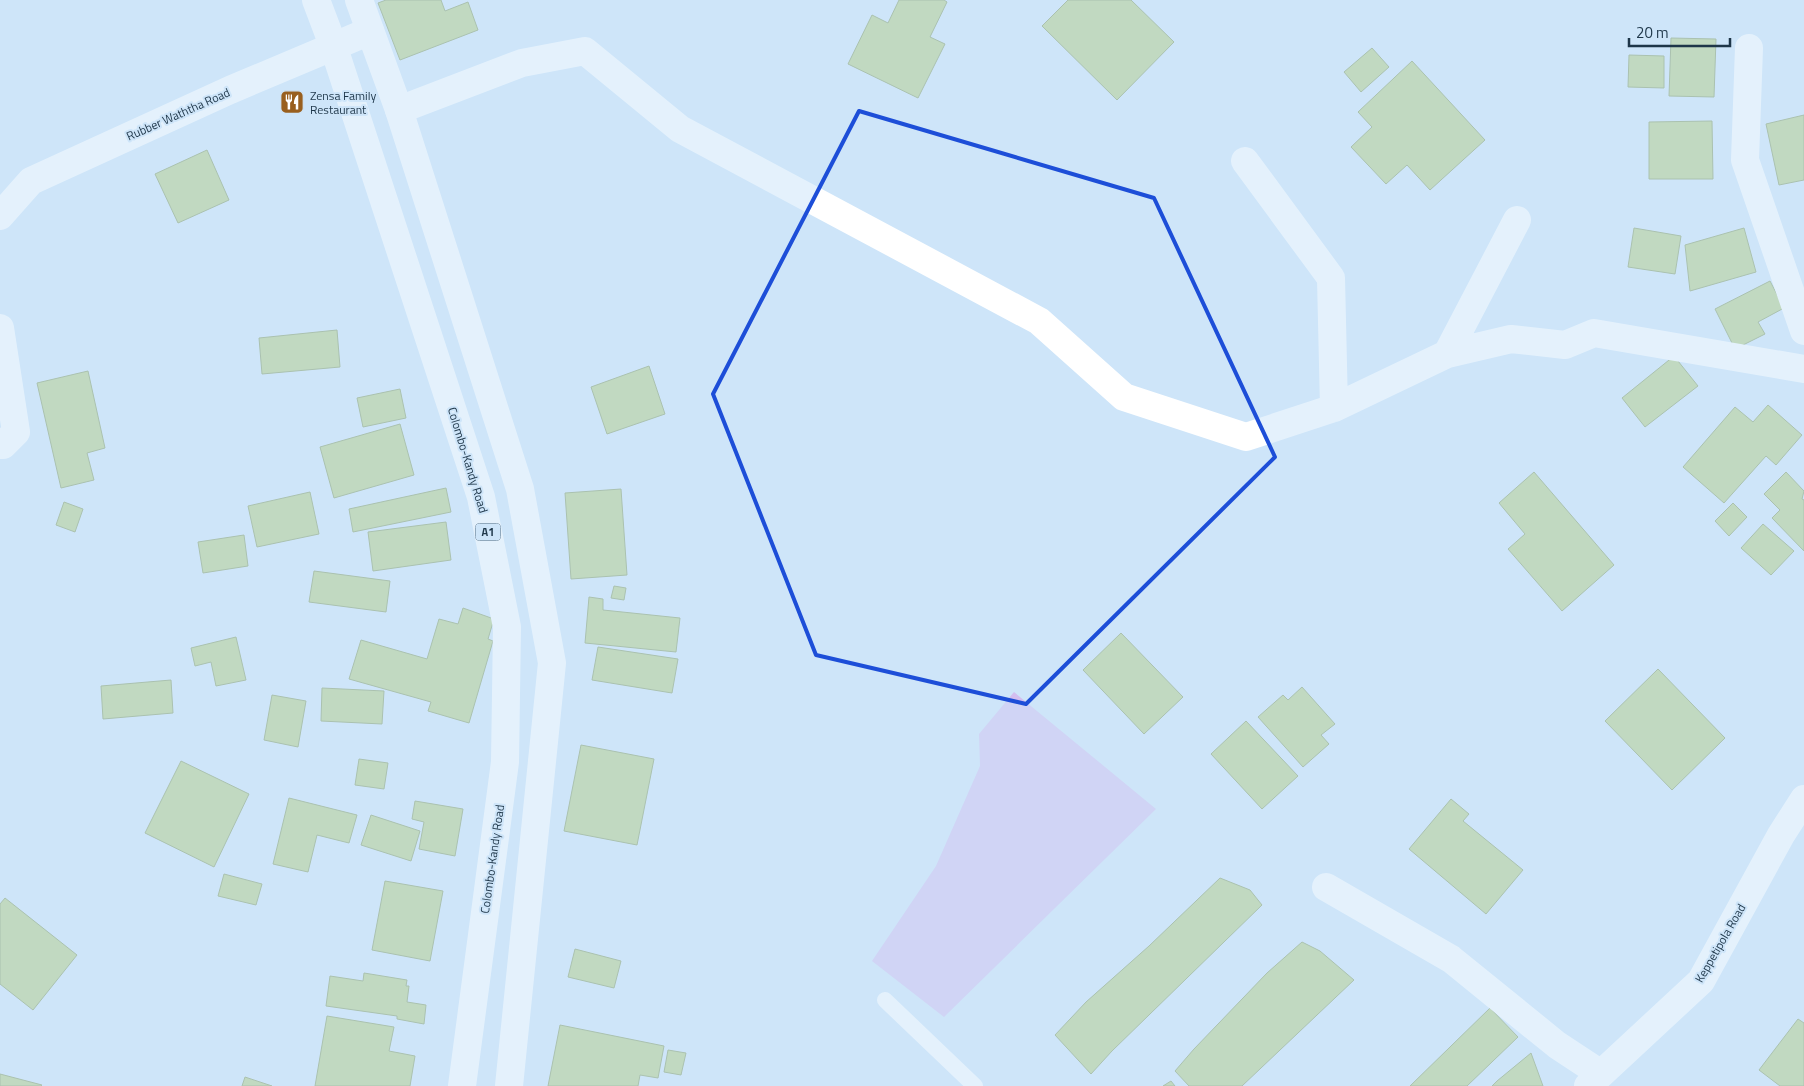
<svg xmlns="http://www.w3.org/2000/svg" width="1804" height="1086" font-family="'Titillium Web',sans-serif">
  <rect width="100%" height="100%" fill="#cee5f9"/>
  <path fill="#d3beef" d="M1014,692L1156,809L944,1017L872,961L936,866L980,766L979,734Z"/>
  <path fill="#b1cb7d" stroke="#809656" d="M386,0H441L445,11L468,2L478,30L400,60L378,3Z
    M899,0H944L947,2L930,37L945,44L918,98L848,64L872,15L888,23Z
    M1068,0H1131L1174,42L1117,100L1042,26Z
    M1671,38L1716,39L1714,97L1669,96Z
    M1372,48L1389,67L1361,92L1344,72Z
    M1629,55L1664,56V88L1628,87Z
    M1412,61L1485,140L1430,190L1407,165L1386,184L1351,147L1372,127L1358,112Z
    M1804,115V180L1779,185L1766,124Z
    M1712,121L1713,179H1649V122Z
    M207,150L229,200L178,223L155,174Z
    M1634,228L1681,236L1675,274L1628,267Z
    M1744,228L1756,272L1690,291L1685,245Z
    M1770,281L1784,308L1758,322L1765,334L1735,349L1715,309Z
    M337,330L340,367L262,374L259,338Z
    M1674,356L1698,386L1645,427L1622,398Z
    M649,366L665,414L607,434L591,387Z
    M88,371L105,448L87,453L94,480L61,488L37,383Z
    M400,389L406,418L363,427L357,398Z
    M1768,405L1802,435L1776,465L1766,456L1724,503L1683,467L1735,407L1753,422Z
    M400,424L414,475L334,498L320,447Z
    M1534,472L1614,565L1562,611L1508,549L1525,534L1499,503Z
    M1786,472L1804,491L1802,499L1804,500V551L1772,518L1780,510L1764,494Z
    M446,488L451,512L353,532L349,509Z
    M621,489L627,575L571,579L565,493Z
    M310,492L319,534L257,547L248,506Z
    M64,502L83,509L75,532L56,525Z
    M1733,503L1747,517L1729,536L1715,521Z
    M446,522L451,560L373,571L368,532Z
    M1763,524L1794,551L1771,575L1741,548Z
    M244,535L248,566L203,573L198,542Z
    M314,571L390,581L386,612L309,602Z
    M614,586L626,588L624,600L611,598Z
    M589,597L603,599V610L680,618L676,652L585,643Z
    M463,608L494,619L488,639L493,641L469,723L428,711L431,702L349,679L361,640L427,659L439,619L458,624Z
    M1121,633L1183,697L1144,734L1083,670Z
    M236,637L246,680L216,686L211,662L195,666L191,648Z
    M598,647L678,659L672,693L592,680Z
    M1658,669L1725,738L1672,790L1605,721Z
    M171,680L173,713L103,719L101,686Z
    M1302,687L1335,724L1321,735L1329,744L1303,767L1258,717L1283,695L1288,700Z
    M322,688L384,691L382,724L321,721Z
    M272,695L306,701L298,747L264,740Z
    M1246,721L1298,776L1262,809L1211,754Z
    M581,745L654,759L637,845L564,831Z
    M359,759L388,763L384,789L355,785Z
    M181,761L249,794L214,867L145,833Z
    M289,798L357,815L349,843L317,835L308,872L273,864Z
    M1451,799L1469,814L1463,821L1523,870L1486,914L1409,849Z
    M415,801L463,809L455,856L419,849L424,822L412,819Z
    M371,815L420,831L411,861L361,845Z
    M224,874L262,884L256,905L218,896Z
    M1220,878L1250,890L1262,905L1112,1051L1091,1074L1055,1035L1086,1002L1149,946Z
    M385,881L443,891L430,961L372,950Z
    M5,898L77,955L33,1010L0,984V904Z
    M1302,942L1320,951L1354,980L1242,1086H1189L1175,1071L1194,1049L1267,973Z
    M575,949L621,961L614,988L568,977Z
    M364,973L407,980L406,986H409L407,1002L426,1005L424,1024L397,1019V1016L326,1006L330,976L363,981Z
    M1490,1008L1518,1037L1467,1086H1410Z
    M327,1016L394,1027L389,1051L415,1056L410,1086H315Z
    M1798,1019L1804,1023V1086H1780L1759,1070Z
    M560,1025L664,1046L658,1078L640,1075L638,1086H548Z
    M668,1050L686,1053L681,1075L664,1072Z
    M1531,1053L1543,1086H1492L1497,1081Z
    M0,1074L42,1085L41,1086H0Z
    M245,1077L272,1086H242Z
    M1171,1081L1175,1086H1163Z"/>
  <g fill="none" stroke-linecap="round" stroke-linejoin="round">
    <path stroke="#fff" stroke-width="16" d="M885,1000L975,1086"/>
    <path stroke="#fff" stroke-width="28" d="M1749,48L1745,160L1804,331
      M399,110L522,63L585,51L680,129L1039,321L1124,397L1246,437L1334,408L1447,354L1511,339L1565,345L1594,333L1804,369
      M1245,161L1331,278L1334,408
      M0,216L31,181L230,90L370,31
      M0,328L16,432L3,445H0
      M1447,354L1517,220
      M1326,887L1451,959L1557,1045L1601,1074
      M1588,1086L1701,981L1781,835L1804,799"/>
    <path stroke="#fff" stroke-width="28" d="M316,0L333,45L481,497L507,627L505,762L462,1086
      M359,0L399,110L520,489L552,663L509,1086"/>
  </g>
  <path d="M0 0H1804V1086H0ZM859,111L1154,198L1275,457L1026,704L816,655L713,394Z" fill="#cee5f9" fill-opacity=".55" fill-rule="evenodd"/>
  <path fill="none" stroke="#1d4ed8" stroke-width="4" stroke-linejoin="round" d="M859,111L1154,198L1275,457L1026,704L816,655L713,394Z"/>
  <defs>
    <g id="restaurant-square" transform="scale(1.25)"><rect x="-9" y="-9" width="18" height="18" rx="4" fill="#995f1e" stroke="#cee5f9"/><path d="M-5-6h1v4h1v-4h1v4h1v-4h1v5L-1.5 .5V6h-2V.5L-5-1ZM5-6V6H3V1.5H1.5Q1.5-4 5-6Z" fill="#fff"/></g>
  </defs>
  <g fill-rule="evenodd">
    <use href="#restaurant-square" x="292" y="102"/>
  </g>
  <g text-anchor="middle" dominant-baseline="central" stroke-width="4" stroke-linejoin="round" paint-order="stroke">
    <rect fill="#cee5f9" stroke="#536a7e" stroke-width="1" x="475.5" y="523.5" width="25" height="17" rx="4"/>
    <g font-size="11" font-weight="bold" fill="#1e3649">
      <text x="488" y="532">A1</text>
    </g>
    <g font-size="12" fill="#1e3649" stroke="#cee5f9" text-anchor="start">
      <text x="310" y="95">Zensa Family<tspan x="310" dy="14">Restaurant</tspan></text>
    </g>
    <g font-size="12" fill="#1e3649" stroke="#cee5f9">
      <text transform="translate(178 114) rotate(-24)">Rubber Waththa Road</text>
      <text transform="translate(468 460) rotate(73)">Colombo-Kandy Road</text>
      <text transform="translate(492 859) rotate(-82)">Colombo-Kandy Road</text>
      <text transform="translate(1720 943) rotate(-60)">Keppetipola Road</text>
    </g>
  </g>
  <path d="M1629 38v8h101v-8" fill="none" stroke="#1e3649" stroke-width="2.5"/>
  <text x="1636" y="38" font-size="15" fill="#1e3649" stroke="#cee5f9" stroke-width="4" paint-order="stroke">20 m</text>
</svg>
